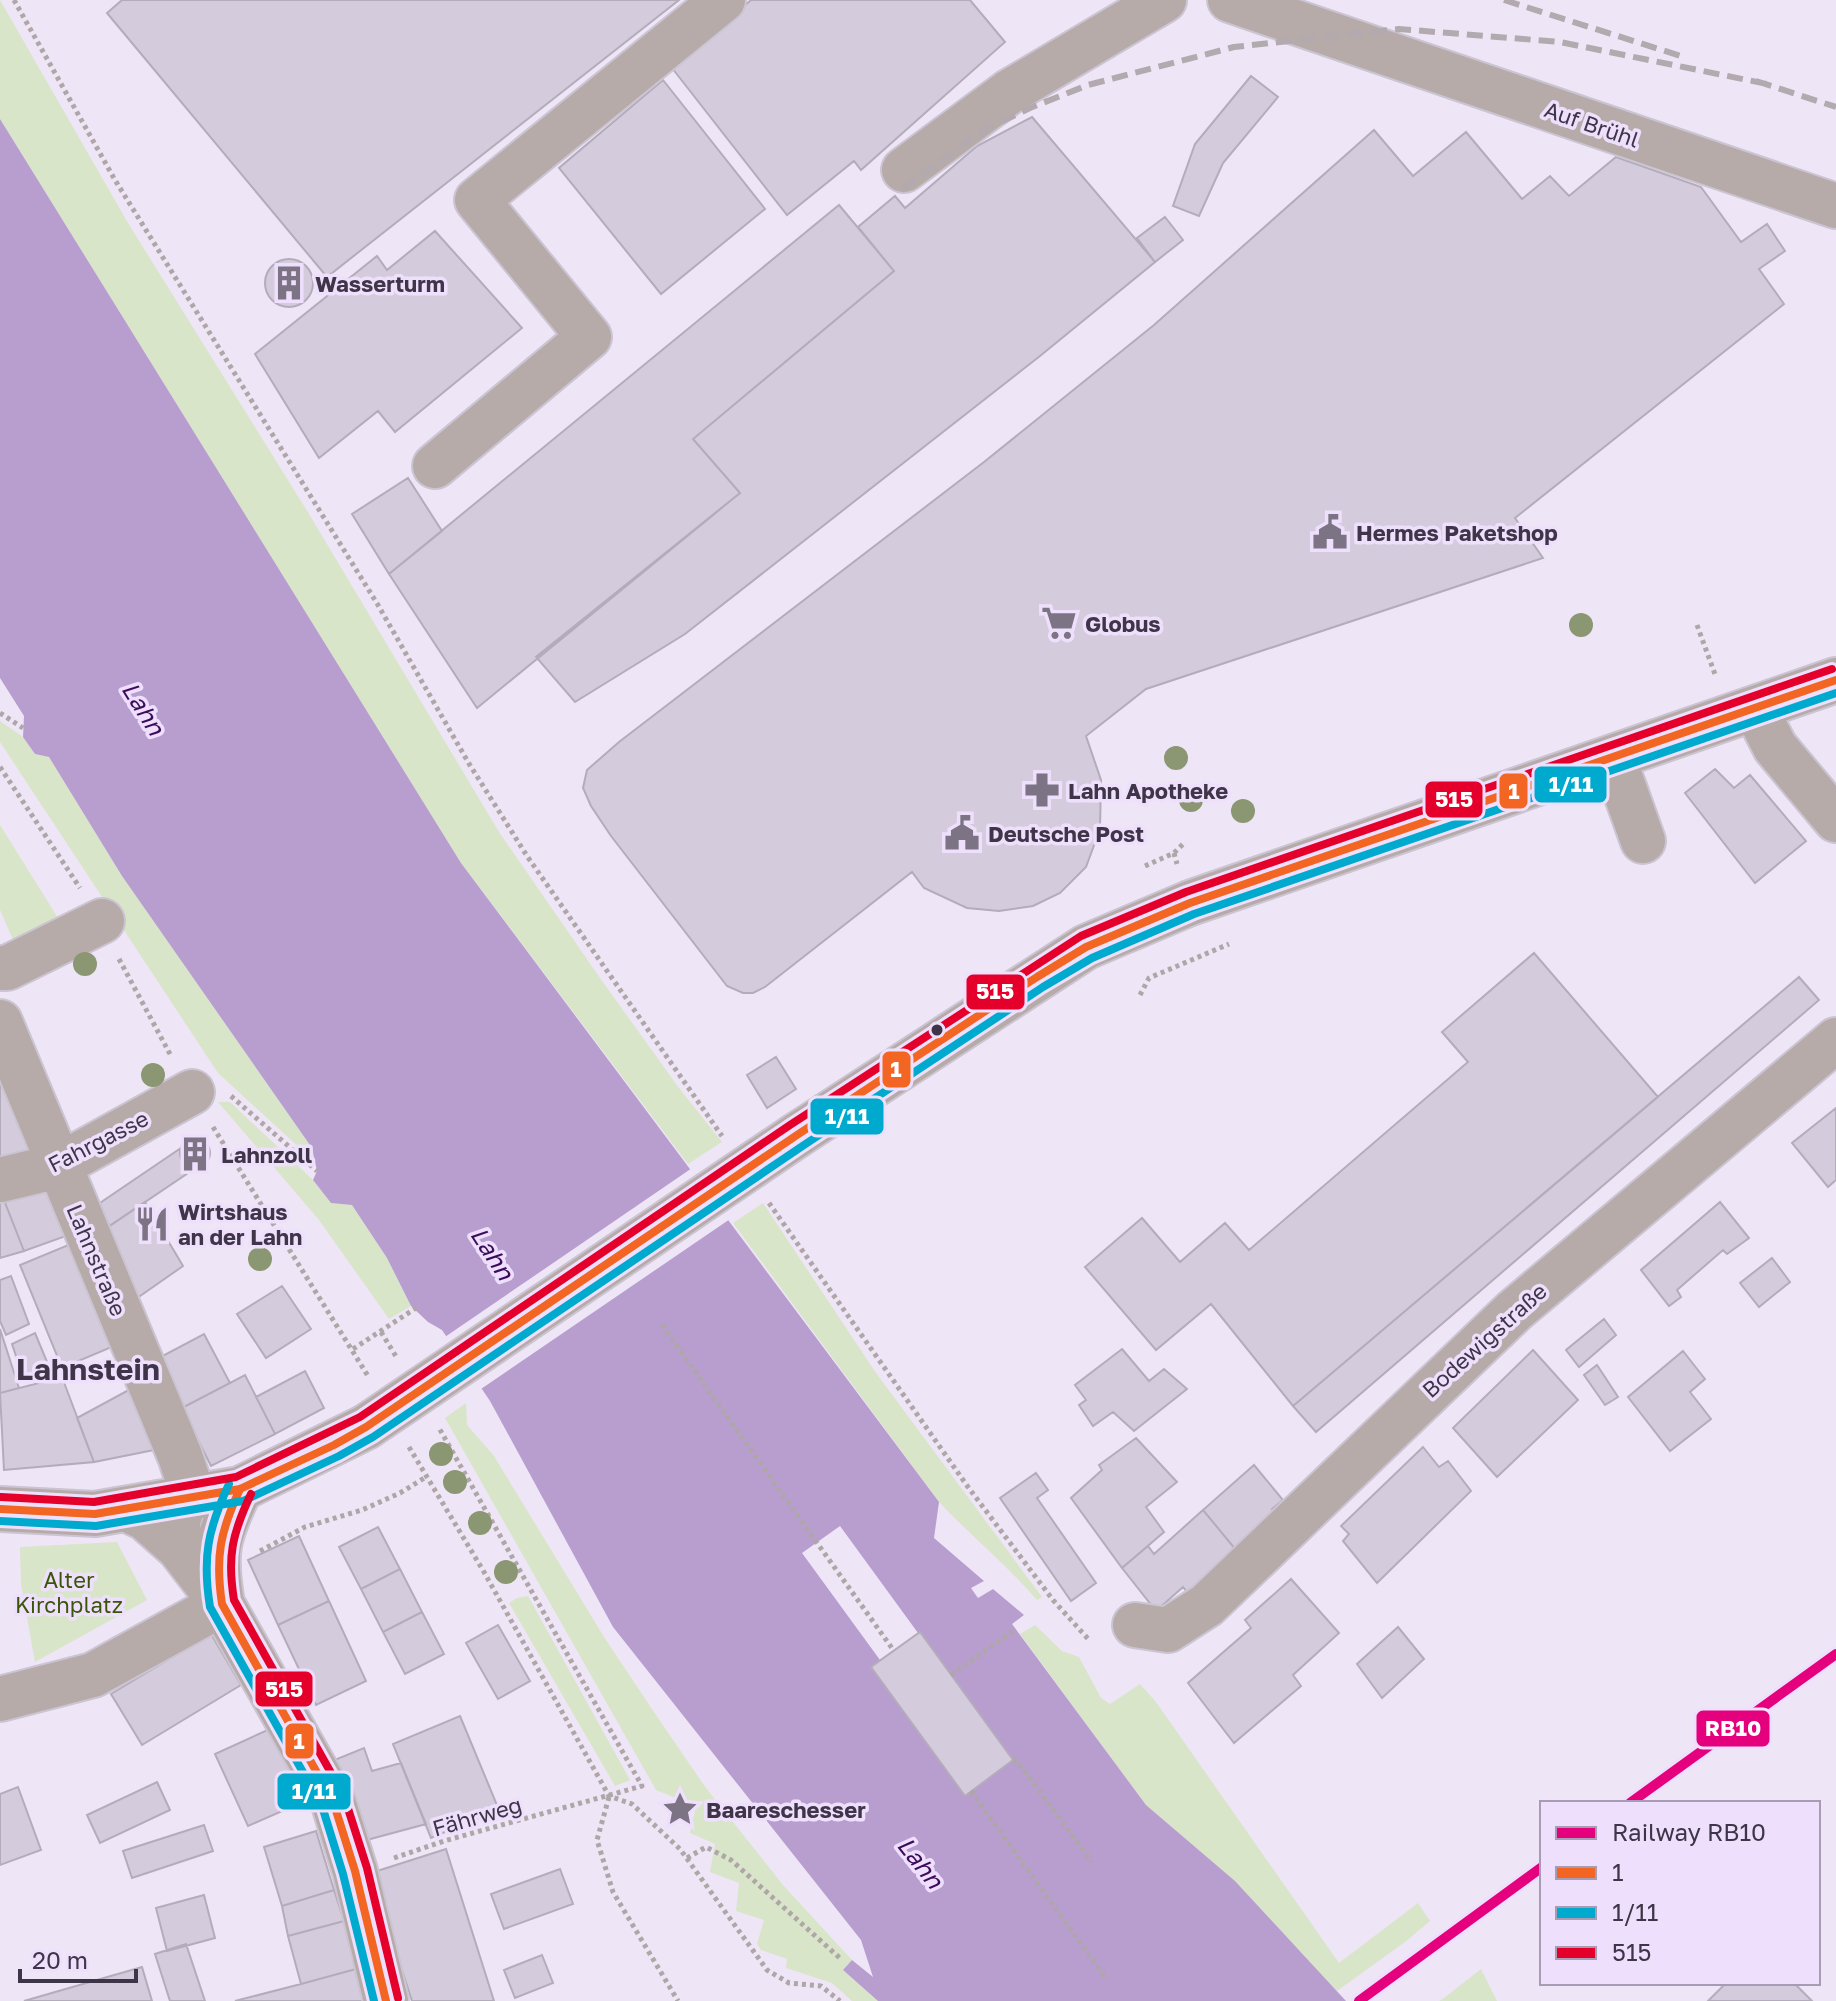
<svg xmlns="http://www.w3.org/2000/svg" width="1836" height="2001" font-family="'Golos Text',sans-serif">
  <rect width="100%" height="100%" fill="#eee6f6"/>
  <path fill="#d8e5c9" d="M0,0L128,223L309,514L499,832L600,978L679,1088L722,1142L688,1164L461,863L0,119Z
    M0,721L23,737L35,754L49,757L122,876L312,1148L316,1163L218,1073L0,742Z
    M0,825L58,918L14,942L0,910Z
    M218,1102H230L313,1180L331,1203L352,1205L387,1258L411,1306L389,1319L319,1220Z
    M763,1203L876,1373L1042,1597L1037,1600C1007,1565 971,1536 939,1502L733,1223Z
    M466,1403L467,1425L494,1456L604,1637L656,1715L706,1788L783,1885L852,1960L843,1970L878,2001H852L832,1983L786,1968L787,1959L761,1950L757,1944L764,1920L736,1911L739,1883L710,1872L715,1844L690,1833L696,1806L656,1790L445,1418Z
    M117,1542L147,1600L35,1662L21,1584L20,1547Z
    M528,1596L630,1780L615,1786L509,1603L517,1598Z
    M1035,1625L1062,1651L1079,1657L1101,1698L1110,1704L1140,1684L1156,1702L1339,1963L1418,1903L1430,1921L1405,1942L1337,1991L1235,1881L1146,1805L1020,1634Z
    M1481,1969L1497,2001H1439L1444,1998Z"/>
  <path fill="#b89ecf" d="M0,119L461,863L939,1502L934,1538L984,1581L971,1588L978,1598L993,1589L1024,1615L1012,1624L1146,1805L1235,1881L1346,2001H878L843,1970L852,1960L873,1977L861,1940L613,1627L490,1401L442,1330L428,1322L411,1306L387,1258L352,1205L331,1203L313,1180L317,1171L312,1148L122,876L49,757L35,754L23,737L24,716L0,678Z"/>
  <path fill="#eee6f6" d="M695,1166L733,1217L478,1391L442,1339Z
    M840,1526L918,1633L880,1660L802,1553Z"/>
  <path fill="#d4ccdc" stroke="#b4acbb" stroke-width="2" d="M122,0H679L327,277L107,13Z
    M751,0H970L1005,42L861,170L854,161L787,215L672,68Z
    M1251,76L1278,97L1223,163L1199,216L1173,206L1195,144Z
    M663,80L765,209L661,294L559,168Z
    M1032,117L1155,262L1040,356L685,634L575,702L536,657L740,493L693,439L894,271L858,227L895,196L905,208L977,146Z
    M1374,130L1413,176L1466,132L1522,199L1550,176L1569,196L1616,157L1701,187L1741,242L1767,224L1785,251L1759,269L1784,304L1515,518L1543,558L1146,689L1086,736L1101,780L1100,829L1086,867L1060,893L1033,906L999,911L967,908L924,888L912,872L765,987L753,993H743L727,986L611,836L591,806L583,788L587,770L619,742L984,462L1154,325Z
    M839,205L894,271L693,439L740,493L477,708L389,574Z
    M1165,217L1183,240L1155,262L1137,238Z
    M435,231L522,328L395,432L378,411L319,458L255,354L377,256L387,270Z
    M265 283a24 24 0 1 1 48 0a24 24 0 1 1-48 0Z
    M408,478L442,531L389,574L352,514Z
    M1715,769L1734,788L1750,775L1806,841L1755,883L1685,793Z
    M1534,953L1658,1097L1293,1406L1211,1304L1156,1350L1085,1267L1142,1218L1180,1262L1225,1223L1249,1250L1468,1062L1442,1032Z
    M1799,977L1819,1000L1316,1432L1293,1406Z
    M776,1057L796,1089L767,1108L747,1075Z
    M0,1080L32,1152L0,1166Z
    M1836,1108V1180L1828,1187L1792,1143Z
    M180 1153a15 15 0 1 1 30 0a15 15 0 1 1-30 0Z
    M181,1148L183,1162L194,1169L108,1227L94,1207Z
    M56,1182L77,1232L24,1251L4,1200Z
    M4,1200L24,1251L0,1258V1201Z
    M145,1202L183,1266L133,1301L108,1227Z
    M1720,1202L1749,1238L1727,1254L1723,1250L1677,1290L1681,1297L1669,1306L1641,1270Z
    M78,1241L121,1343L62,1368L20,1265Z
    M1772,1258L1790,1282L1759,1307L1740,1283Z
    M11,1276L29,1324L6,1335L0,1321V1280Z
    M282,1286L311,1329L266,1358L237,1314Z
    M1604,1319L1616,1335L1579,1367L1566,1350Z
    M0,1329L19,1388L0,1393Z
    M35,1333L50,1369L24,1380L12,1344Z
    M204,1334L230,1383L182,1408L157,1359Z
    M1122,1349L1149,1381L1164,1369L1187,1389L1134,1431L1113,1412L1093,1426L1079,1405L1086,1400L1075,1385Z
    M1533,1350L1578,1400L1497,1477L1453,1428Z
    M1683,1351L1705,1379L1690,1392L1711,1419L1670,1451L1628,1397Z
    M1597,1365L1618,1397L1605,1405L1584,1375Z
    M305,1371L324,1408L275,1434L256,1397Z
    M245,1375L275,1434L211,1466L182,1408Z
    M62,1377L94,1462L4,1470L0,1393Z
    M138,1385L164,1448L94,1462L77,1418Z
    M1136,1438L1177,1482L1146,1507L1164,1532L1122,1568L1071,1498L1102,1470L1099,1465Z
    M1423,1447L1439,1467L1448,1461L1471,1491L1377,1583L1343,1541L1349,1534L1341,1526Z
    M1254,1465L1283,1500L1272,1509L1279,1517L1236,1550L1203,1510Z
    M1036,1473L1048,1490L1037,1498L1096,1583L1071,1601L1000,1498Z
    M1203,1510L1236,1550L1187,1592L1183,1587L1156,1611L1122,1568L1148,1546L1154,1554Z
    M378,1527L400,1569L361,1589L339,1547Z
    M299,1536L329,1601L278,1625L248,1560Z
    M400,1569L422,1612L383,1632L361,1589Z
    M1291,1579L1339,1633L1293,1675L1301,1686L1234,1743L1188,1683L1251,1628L1245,1620Z
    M329,1601L366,1681L316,1705L278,1625Z
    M422,1612L444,1654L405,1674L383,1632Z
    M498,1625L530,1681L498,1699L466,1643Z
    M1398,1627L1424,1659L1382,1698L1357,1664Z
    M920,1632L1013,1760L965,1796L871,1667Z
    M211,1634L241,1685L142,1745L111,1694Z
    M460,1716L499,1810L431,1838L393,1744Z
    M272,1728L305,1801L248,1826L215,1754Z
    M364,1748L372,1771L401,1763L426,1824L363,1841L332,1761Z
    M157,1782L170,1810L100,1843L87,1815Z
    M18,1787L41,1850L0,1865V1794Z
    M204,1825L213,1851L132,1878L123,1851Z
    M316,1831L334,1890L282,1906L264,1847Z
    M446,1849L494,2001H412L371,1873Z
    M560,1869L573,1904L504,1929L491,1894Z
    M334,1890L344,1921L288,1936L282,1906Z
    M204,1895L215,1938L167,1951L156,1908Z
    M344,1921L356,1969L301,1984L288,1936Z
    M186,1944L205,2001H170L155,1954Z
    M542,1955L553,1983L515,1998L504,1970Z
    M142,1967L152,2001H24Z
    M356,1969L363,2001H235L301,1984Z
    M1726,1983H1794L1812,2001H1708Z"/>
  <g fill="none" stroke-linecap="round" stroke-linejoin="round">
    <g stroke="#cbc4d2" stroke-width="48">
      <path id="minor" d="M1230,0L1836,206
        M904,170L1009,92L1164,0
        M435,466L589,337L477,200L723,0
        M1755,708L1775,747L1836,820
        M1613,757L1643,841
        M0,968H7L102,921
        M0,1022L180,1456L187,1477L185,1499L178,1521L179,1548
        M797,1135L1086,947L1190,903L1836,680
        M0,1180L58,1166L192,1092
        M0,1509L95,1514L240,1489L366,1427
        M128,1510L145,1518L179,1548L222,1604L333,1801L355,1871L386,2001
        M222,1604C213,1551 217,1537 240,1489
        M1135,1625L1168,1630L1207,1605L1514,1311L1836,1040
        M0,1699L93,1675L222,1604"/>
    </g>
    <path stroke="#afa6a7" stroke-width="5" stroke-dasharray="4 4" stroke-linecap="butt" d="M14,0L115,180L378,605L468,762L527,856L722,1136
      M1697,625L1716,677
      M0,713L23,728
      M0,767L80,888
      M1174,853L1177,864
      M1145,866L1174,853L1183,844
      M119,959L171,1056
      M1140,995L1149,978L1229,944
      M231,1096L317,1171
      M213,1127L368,1376
      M769,1203L968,1487L1053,1600L1090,1641
      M662,1325L894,1651
      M381,1332L397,1358
      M353,1349L419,1306
      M409,1447L484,1572L609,1796L632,1804L680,1849L767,1970L789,1983L821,1986L840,2001
      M260,1551L305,1527L362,1510L400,1493L426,1477
      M951,1675L1016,1629
      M1013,1760L1017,1761L1092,1862
      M971,1791L1107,1980
      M609,1797L597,1840L613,1892L678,2001
      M394,1858L444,1841L642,1786L439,1428
      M687,1858L706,1847L731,1860L842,1960"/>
    <use href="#minor" stroke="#b7aba9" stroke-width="44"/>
    <path stroke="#b2aaaf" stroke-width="6" stroke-dasharray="16 8" stroke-linecap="butt" d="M1504,0L1684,57
      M1756,81L1836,107
      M902,190L978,133L1030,108L1088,85L1234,47L1399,29L1560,42L1767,84"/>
    <g stroke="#cbc4d2" stroke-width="48" stroke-linecap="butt">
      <path id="minor-bridge" d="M366,1427L797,1135"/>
    </g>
    <use href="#minor-bridge" stroke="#b7aba9" stroke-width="44"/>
    <g stroke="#eee0fc" stroke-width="14">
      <path id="bus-1" d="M240,1489C220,1532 215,1557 222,1604L333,1801L355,1871L386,2001
        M0,1509L95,1514L240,1489L334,1445L366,1427L797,1135L1037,977L1086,947L1190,903L1836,680"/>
    </g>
    <g stroke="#eee0fc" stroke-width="14">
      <path id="bus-2" d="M229,1484C208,1529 202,1557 210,1607L322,1806L343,1874L374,2001
        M0,1521L96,1526L243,1501L339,1456L373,1437L804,1145L1043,987L1092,958L1194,914L1836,693"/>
    </g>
    <g stroke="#eee0fc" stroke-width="14">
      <path id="bus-3" d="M251,1494C232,1534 227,1557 234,1600L344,1796L367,1868L398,1998
        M1,1497L94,1502L236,1477L360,1417L790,1125L1081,936L1186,892L1832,669"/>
    </g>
    <use href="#bus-1" stroke="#f26522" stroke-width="8"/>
    <use href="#bus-2" stroke="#00a9ce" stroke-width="8"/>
    <use href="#bus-3" stroke="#e4002b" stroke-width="8"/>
    <g stroke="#eee0fc" stroke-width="16">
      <path id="rail-1" d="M1630,1803L1836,1654
        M1359,2001L1542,1867"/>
    </g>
    <use href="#rail-1" stroke="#e5007d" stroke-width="10"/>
  </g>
  <g fill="#8b9673">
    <circle cx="1581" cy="625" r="12"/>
    <circle cx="1176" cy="758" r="12"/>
    <circle cx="1191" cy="800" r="12"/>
    <circle cx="1243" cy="811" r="12"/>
    <circle cx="85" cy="964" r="12"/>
    <circle cx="153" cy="1075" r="12"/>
    <circle cx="260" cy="1259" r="12"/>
    <circle cx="441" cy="1454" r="12"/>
    <circle cx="455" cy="1482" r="12"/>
    <circle cx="480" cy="1523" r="12"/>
    <circle cx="506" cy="1572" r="12"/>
  </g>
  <defs>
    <g id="building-bare" transform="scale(2.76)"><path d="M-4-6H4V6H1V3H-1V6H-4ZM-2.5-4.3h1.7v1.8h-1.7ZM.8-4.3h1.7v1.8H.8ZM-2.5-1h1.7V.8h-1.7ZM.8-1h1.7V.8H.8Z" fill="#7c7385" stroke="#eee0fc" stroke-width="2.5" paint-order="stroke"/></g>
    <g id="civic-bare" transform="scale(2.76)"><path d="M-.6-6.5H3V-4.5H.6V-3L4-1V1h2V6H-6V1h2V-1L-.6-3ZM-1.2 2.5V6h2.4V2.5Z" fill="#7c7385" stroke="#eee0fc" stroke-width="2.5" paint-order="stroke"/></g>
    <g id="supermarket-bare" transform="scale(2.76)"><path d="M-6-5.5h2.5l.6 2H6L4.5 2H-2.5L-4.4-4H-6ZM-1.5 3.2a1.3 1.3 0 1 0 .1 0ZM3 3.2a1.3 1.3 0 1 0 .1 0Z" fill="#7c7385" stroke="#eee0fc" stroke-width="2.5" paint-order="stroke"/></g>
    <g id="pharmacy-bare" transform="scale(2.76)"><path d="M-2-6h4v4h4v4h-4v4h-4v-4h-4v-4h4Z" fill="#7c7385" stroke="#eee0fc" stroke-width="2.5" paint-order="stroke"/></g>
    <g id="restaurant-bare" transform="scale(2.76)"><path d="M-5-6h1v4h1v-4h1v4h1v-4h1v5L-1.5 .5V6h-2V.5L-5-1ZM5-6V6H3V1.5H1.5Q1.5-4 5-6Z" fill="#7c7385" stroke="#eee0fc" stroke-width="2.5" paint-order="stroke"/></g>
    <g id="sight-bare" transform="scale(2.76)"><path d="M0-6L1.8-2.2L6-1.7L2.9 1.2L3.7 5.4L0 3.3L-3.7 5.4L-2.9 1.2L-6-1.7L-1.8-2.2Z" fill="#7c7385" stroke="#eee0fc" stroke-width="2.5" paint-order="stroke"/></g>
  </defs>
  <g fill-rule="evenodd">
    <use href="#building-bare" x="289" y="283"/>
    <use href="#civic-bare" x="1330" y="532"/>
    <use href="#supermarket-bare" x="1059" y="623"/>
    <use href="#pharmacy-bare" x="1042" y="790"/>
    <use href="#civic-bare" x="962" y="833"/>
    <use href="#building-bare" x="195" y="1154"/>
    <use href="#restaurant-bare" x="152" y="1224"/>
    <use href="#sight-bare" x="680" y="1809"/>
  </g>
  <circle fill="#3f3548" stroke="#eee0fc" stroke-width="3" cx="937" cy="1030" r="7"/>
  <g text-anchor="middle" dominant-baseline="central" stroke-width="7" stroke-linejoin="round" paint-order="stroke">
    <g font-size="22" fill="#3f3548" stroke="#eee0fc">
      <text transform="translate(1592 124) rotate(19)">Auf Brühl</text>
      <text transform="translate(98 1141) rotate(-27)">Fahrgasse</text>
      <text transform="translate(97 1260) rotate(67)">Lahnstraße</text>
      <text transform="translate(1484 1340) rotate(-42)">Bodewigstraße</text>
      <text transform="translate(477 1816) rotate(-16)">Fährweg</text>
    </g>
    <g font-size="22" font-weight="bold" fill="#3f3548" stroke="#eee0fc" text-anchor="start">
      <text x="315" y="283">Wasserturm</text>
      <text x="1356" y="532">Hermes Paketshop</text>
      <text x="1085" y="623">Globus</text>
      <text x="1068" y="790">Lahn Apotheke</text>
      <text x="988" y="833">Deutsche Post</text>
      <text x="221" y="1154">Lahnzoll</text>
      <text x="178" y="1211">Wirtshaus<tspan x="178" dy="25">an der Lahn</tspan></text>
      <text x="706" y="1809">Baareschesser</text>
    </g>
    <g font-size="22" fill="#3a5508" stroke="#eee0fc">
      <text x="69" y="1579">Alter<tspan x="69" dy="25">Kirchplatz</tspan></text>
    </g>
    <g font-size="24" font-style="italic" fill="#3c0b5a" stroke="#eee0fc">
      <text transform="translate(144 708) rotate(58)">Lahn</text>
      <text transform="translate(493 1253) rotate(57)">Lahn</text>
      <text transform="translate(921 1862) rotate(52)">Lahn</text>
    </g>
    <g font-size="30" font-weight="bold" fill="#3f3548" stroke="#eee0fc">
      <text x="88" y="1369">Lahnstein</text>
    </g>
  </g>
  <g stroke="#eee0fc" stroke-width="3">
    <rect x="1533" y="765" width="75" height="39" rx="8" fill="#00a9ce"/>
    <rect x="1498" y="772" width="31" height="38" rx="8" fill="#f26522"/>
    <rect x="1424" y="780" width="60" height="39" rx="8" fill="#e4002b"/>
    <rect x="965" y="973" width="61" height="38" rx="8" fill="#e4002b"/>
    <rect x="881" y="1050" width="31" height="39" rx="8" fill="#f26522"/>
    <rect x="809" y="1097" width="76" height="39" rx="8" fill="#00a9ce"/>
    <rect x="254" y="1670" width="60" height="38" rx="8" fill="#e4002b"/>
    <rect x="1695" y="1709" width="76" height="39" rx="8" fill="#e5007d"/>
    <rect x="284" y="1722" width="31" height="38" rx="8" fill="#f26522"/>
    <rect x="276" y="1772" width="76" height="39" rx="8" fill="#00a9ce"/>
  </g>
  <g font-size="22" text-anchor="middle" font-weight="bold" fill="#fff">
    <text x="1571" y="792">1/11</text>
    <text x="1514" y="799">1</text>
    <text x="1454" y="807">515</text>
    <text x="995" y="999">515</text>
    <text x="896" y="1077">1</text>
    <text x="847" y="1124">1/11</text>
    <text x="284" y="1697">515</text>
    <text x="1733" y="1736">RB10</text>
    <text x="299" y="1749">1</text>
    <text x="314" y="1799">1/11</text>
  </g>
  <rect x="1540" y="1801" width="280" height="184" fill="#eee0fc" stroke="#a89cb4" stroke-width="2"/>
  <rect x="1556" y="1827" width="40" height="12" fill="#e5007d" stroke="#a89cb4" stroke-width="2"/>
  <text x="1612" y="1841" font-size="24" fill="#3f3548">Railway RB10</text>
  <rect x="1556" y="1867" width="40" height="12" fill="#f26522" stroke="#a89cb4" stroke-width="2"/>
  <text x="1612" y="1881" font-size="24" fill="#3f3548">1</text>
  <rect x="1556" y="1907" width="40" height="12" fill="#00a9ce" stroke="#a89cb4" stroke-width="2"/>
  <text x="1612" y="1921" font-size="24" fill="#3f3548">1/11</text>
  <rect x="1556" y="1947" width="40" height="12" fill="#e4002b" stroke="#a89cb4" stroke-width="2"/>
  <text x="1612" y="1961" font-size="24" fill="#3f3548">515</text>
  <path d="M20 1969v12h116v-12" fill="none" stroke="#3f3548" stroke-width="4"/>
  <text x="32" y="1969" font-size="24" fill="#3f3548" stroke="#eee0fc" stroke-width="6" paint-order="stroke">20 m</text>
</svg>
